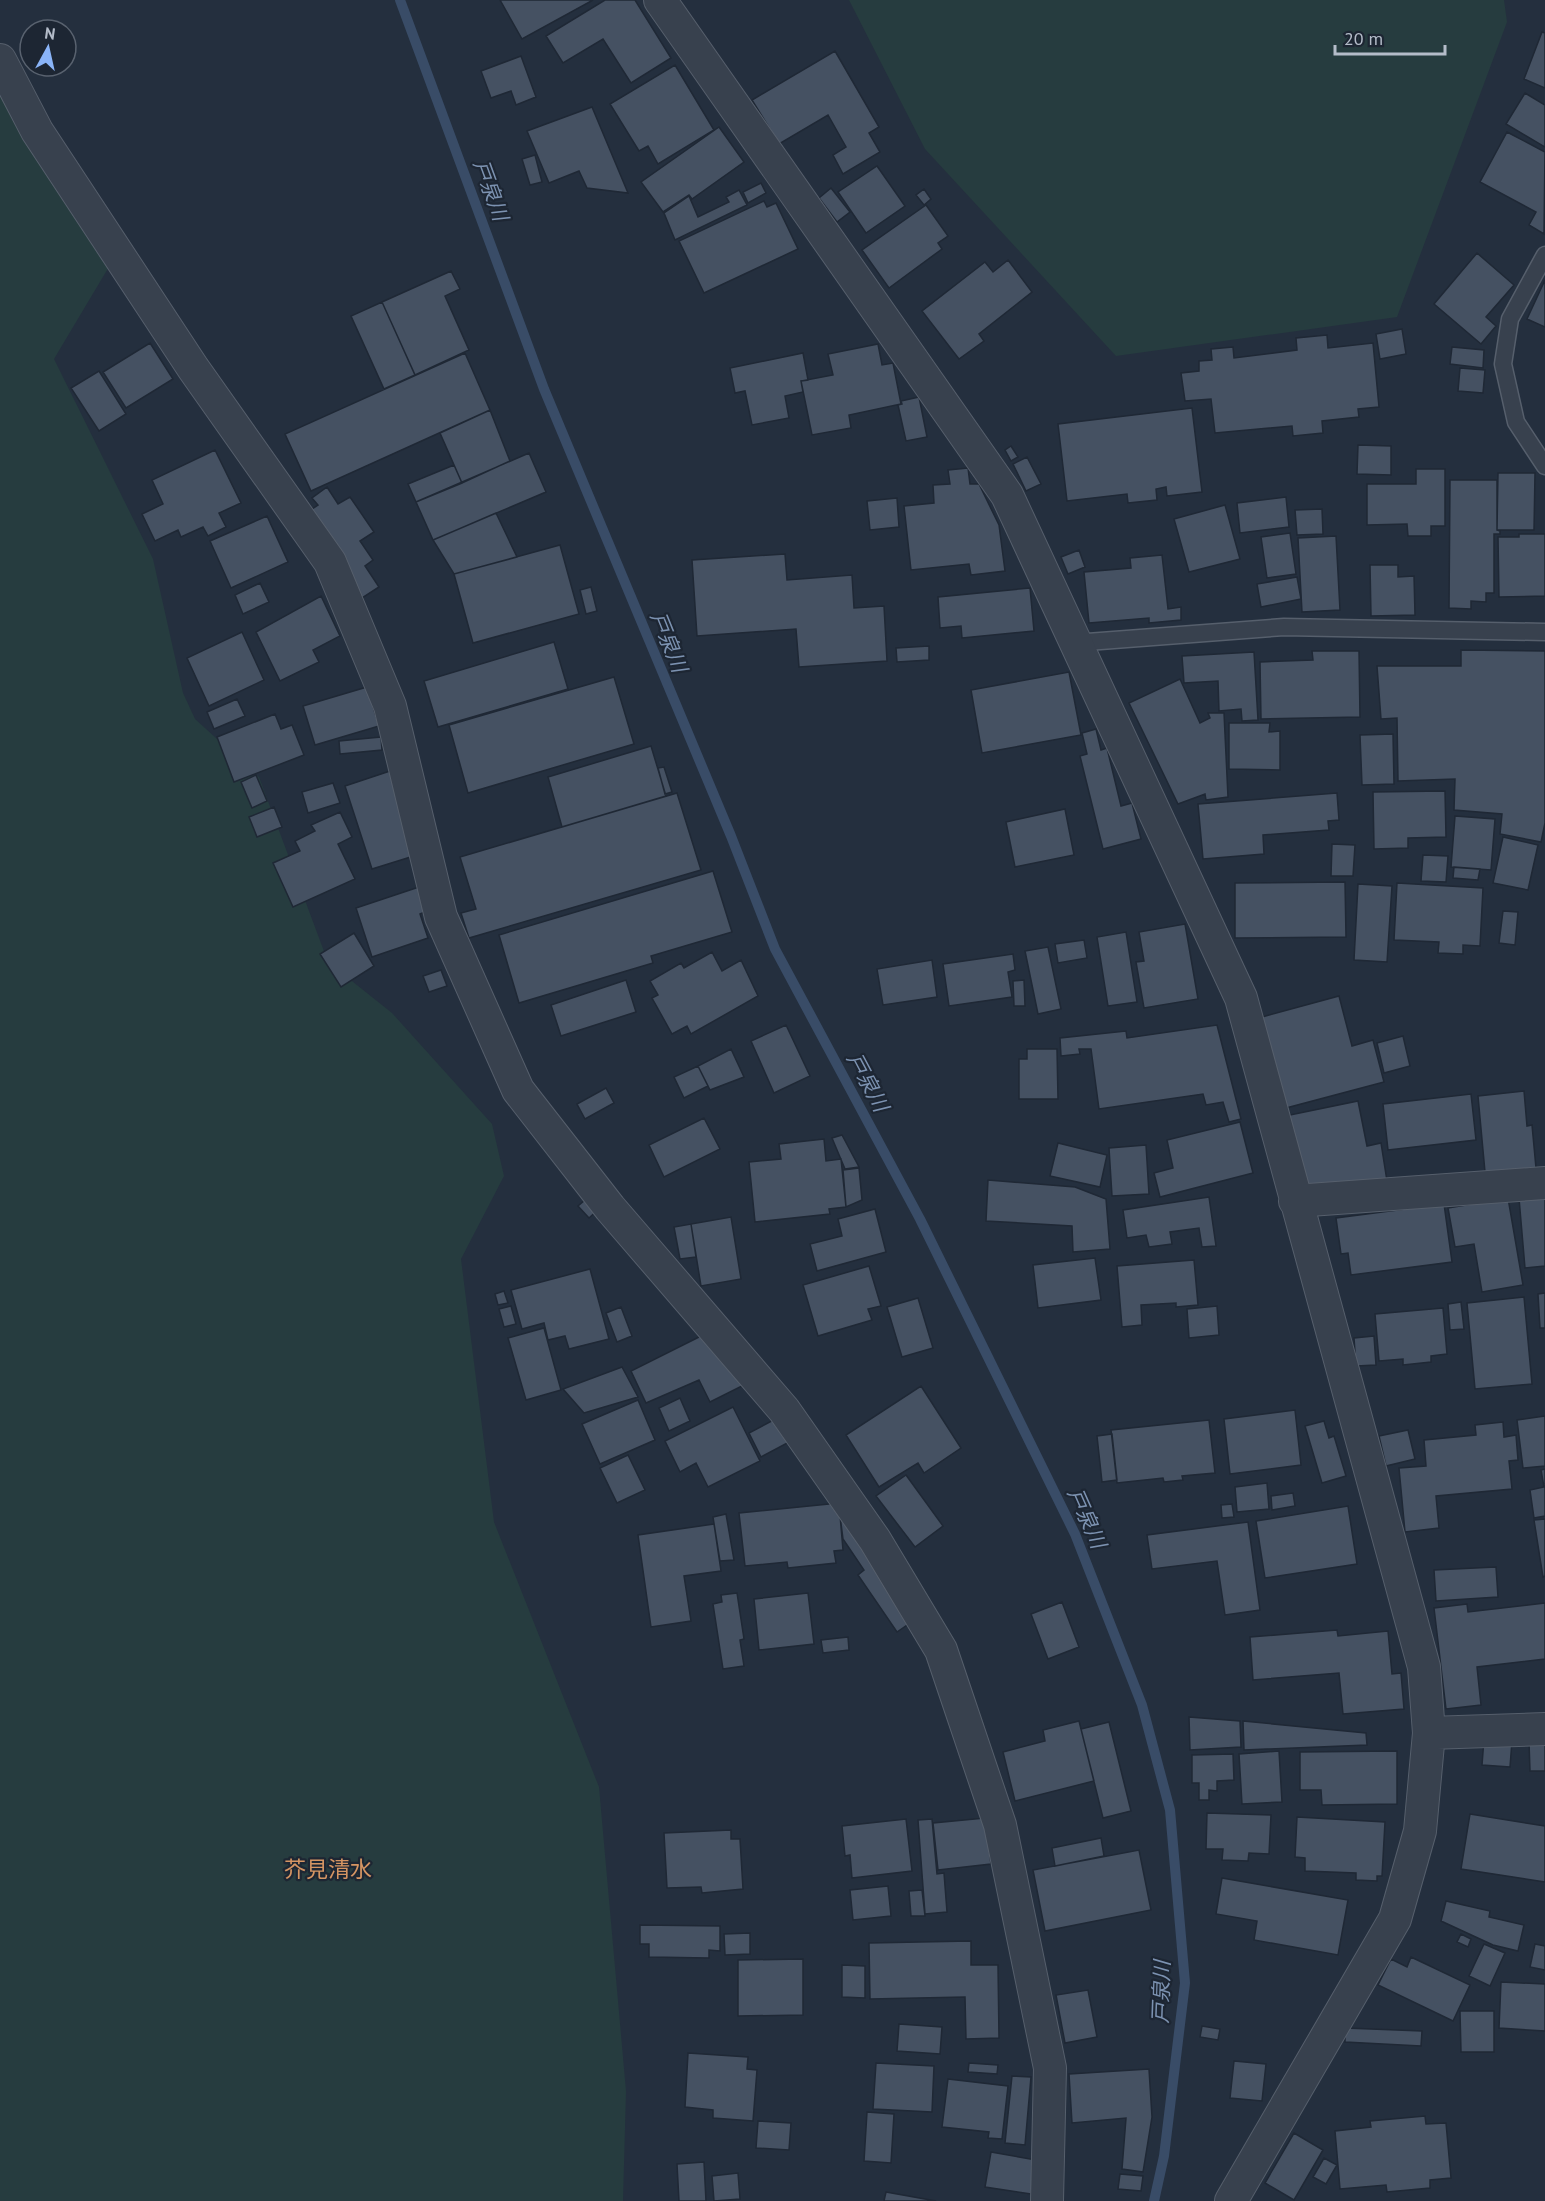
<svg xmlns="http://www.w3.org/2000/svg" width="1545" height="2201" font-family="'PT Sans','Noto Sans JP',sans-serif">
  <rect width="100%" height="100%" fill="#242f3e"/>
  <path fill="#263c3f" d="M849,0H1504L1507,22L1397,317L1116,356L925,149Z
    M0,92L113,260L54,359L153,559L183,693L195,719L259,777L328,962L392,1013L492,1124L504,1176L461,1259L494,1522L599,1787L626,2091L623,2201H0Z"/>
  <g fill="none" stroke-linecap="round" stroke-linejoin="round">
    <path stroke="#394c67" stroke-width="10" d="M400,0L544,389L731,836L775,949L920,1219L1075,1534L1142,1705L1170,1810L1185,1983L1164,2156L1154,2201"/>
  </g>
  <path fill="#455162" stroke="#1f2835" stroke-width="1.5" d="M500,0H593L522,39Z
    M605,0H635L671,58L631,83L603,39L563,63L546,36Z
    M1542,32L1545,33V88L1524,79Z
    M835,51L879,127L869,133L880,152L843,174L833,155L846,147L828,115L779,144L752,100Z
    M521,56L536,97L516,105L511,91L491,98L481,71Z
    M675,65L714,130L658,164L648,146L639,151L610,104Z
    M1525,93L1545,105V147L1506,124Z
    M592,107L628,193L587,188L579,171L549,183L527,131Z
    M719,127L744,162L692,199L689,195L663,212L641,182Z
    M1507,132L1545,152L1544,234L1529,225L1536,212L1480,182Z
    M535,155L542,182L530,185L522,159Z
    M877,166L905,206L866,233L838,192Z
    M761,183L766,193L748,203L743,192Z
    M831,188L850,212L837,222L819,198Z
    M924,189L931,199L924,205L916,195Z
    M739,190L747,205L675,240L664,213L689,196L698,217L729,202L726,197Z
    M764,201L767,207L776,203L798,249L704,293L679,241Z
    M926,205L948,236L938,243L942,249L889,288L862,250Z
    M1477,253L1514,285L1486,317L1496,326L1481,344L1434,304Z
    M1008,260L1032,292L979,334L984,341L959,359L922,311L985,262L993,272Z
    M451,271L460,289L445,296L469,350L415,375L382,302Z
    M1545,280V327L1527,319Z
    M382,302L415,375L384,389L351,316Z
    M1402,329L1406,354L1380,359L1376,334Z
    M1327,335L1328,348L1373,343L1379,407L1358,409L1359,417L1322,421L1323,433L1293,436L1292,426L1215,433L1211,399L1185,401L1181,373L1199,371V361L1212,360L1211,349L1233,347L1234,358L1297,350L1296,338Z
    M150,343L173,379L126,408L103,372Z
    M878,344L882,365L893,363L901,404L849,415L851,428L812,435L801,381L833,375L828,354Z
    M1452,347L1484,350L1483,368L1450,364Z
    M465,353L490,410L311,491L285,434Z
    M803,353L808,380L801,381L803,392L785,396L789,418L752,425L745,391L735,393L730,368Z
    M1460,368L1485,370L1483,393L1458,391Z
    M99,371L126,414L99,431L71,388Z
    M919,397L927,437L906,441L898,405L902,404L901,401Z
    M1192,408L1202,492L1167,496L1166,487L1156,489L1157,500L1128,503L1127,494L1067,501L1058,424Z
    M490,410L510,461L462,483L440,433Z
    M1358,445L1391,446V475L1357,474Z
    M1011,446L1018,457L1011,461L1005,450Z
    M215,450L241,503L219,513L226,527L208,536L203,527L181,537L178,530L155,541L142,514L163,504L152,480Z
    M529,453L546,492L433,540L416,502Z
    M1027,457L1041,484L1026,491L1013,464Z
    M454,465L462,483L416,502L408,484Z
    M968,468L970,484H979L999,525L1005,571L971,575L969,564L911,570L904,506L934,503L933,485L950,484L948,470Z
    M1416,469H1445V526H1431V536H1408L1407,524L1367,525V484H1416Z
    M1498,473H1535L1534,530H1497Z
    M1450,480H1497V530L1500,531V534H1494V593H1486V602L1471,601V609L1449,608Z
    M327,487L338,504L350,497L374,532L360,541L373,560L365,566L379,587L359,600L303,515L318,505L312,498Z
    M1286,497L1289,527L1240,533L1237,503Z
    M897,498L899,527L870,530L867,501Z
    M1225,505L1240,559L1189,572L1174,519Z
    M1322,509L1323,534L1297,535L1295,510Z
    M496,513L517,557L454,574L433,540Z
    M267,516L288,562L231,588L210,541Z
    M1290,533L1296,574L1267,578L1261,537Z
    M1519,534H1545V596L1499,597L1498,537H1519Z
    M1336,536L1340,610L1302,612L1298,538Z
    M560,545L579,614L473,643L454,574Z
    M1079,550L1085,567L1068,574L1061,557Z
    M785,554L787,580L852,575L854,608L884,606L887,661L799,667L796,629L697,636L692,560Z
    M1162,555L1168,609L1181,607V620L1149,623V618L1089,623L1084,572L1131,568L1130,558Z
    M1370,565H1398V577L1414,576L1415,615L1371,616Z
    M1297,577L1301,599L1261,607L1257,584Z
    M260,583L269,602L243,614L235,595Z
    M591,587L597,611L586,614L580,590Z
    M1030,588L1034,631L962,638L961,626L940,628L938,597Z
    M321,596L340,636L313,650L319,662L280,681L256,632Z
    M242,632L264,680L209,706L187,658Z
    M554,642L568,689L438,727L424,681Z
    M929,646V660L897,662L896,648Z
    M1461,650L1545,651V823L1541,842L1500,834L1502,814L1454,810L1455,779L1398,781L1397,718L1381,719L1377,666H1461Z
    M1312,651H1359L1360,717L1261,719L1260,662L1313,660Z
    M1254,652L1258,720L1242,721L1241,709L1219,711L1218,681L1184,683L1182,656Z
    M1069,672L1081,735L982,753L971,690Z
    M614,677L634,744L468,793L449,725Z
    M1180,679L1200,723L1210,718L1208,713H1224L1228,797L1206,800L1205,794L1178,804L1129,703Z
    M367,687L379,726L315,745L303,706Z
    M237,699L245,716L214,729L207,712Z
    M275,714L281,729L292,725L304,755L234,782L217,737Z
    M1229,723H1270L1269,732L1280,731V770L1229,769Z
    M1096,729L1101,750L1107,748L1121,806L1132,803L1141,839L1103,849L1080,756L1087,754L1082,733Z
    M1393,734L1394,784L1362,785L1360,735Z
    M381,737L382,750L340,754L339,741Z
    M651,746L666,796L562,827L548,777Z
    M664,767L672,792L665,794L658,768Z
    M390,771L417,855L372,869L345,786Z
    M256,775L267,801L252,808L241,782Z
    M333,783L340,803L308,813L302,792Z
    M1445,791L1446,837L1408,838V848L1374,849L1373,792Z
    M677,793L701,870L469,938L461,913L476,909L460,857Z
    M1337,793L1339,820L1328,821L1329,830L1263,835L1264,854L1203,859L1198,804Z
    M274,807L282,827L257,837L249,817Z
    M1065,809L1074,855L1015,867L1006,822Z
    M340,812L352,837L338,844L355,879L293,907L273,863L300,851L295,841L315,831L311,825Z
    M1455,816L1495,819L1491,870L1451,867Z
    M1503,837L1538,845L1528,890L1493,883Z
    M1332,844L1355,845L1353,876H1331Z
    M1423,855L1448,856L1446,882L1421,881Z
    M1454,867L1480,869L1478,880L1453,878Z
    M713,871L732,932L651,956L653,963L519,1003L499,935Z
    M1345,882L1346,937L1235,938V883Z
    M1397,883L1483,888L1480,946L1463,945V954L1438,953L1439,942L1394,940Z
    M1358,884L1392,886L1387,962L1354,960Z
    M422,886L430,910L420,914L428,938L372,957L356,908Z
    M1503,911L1518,912L1515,945L1499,943Z
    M1185,924L1198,999L1144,1008L1136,962L1144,961L1139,932Z
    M1126,932L1137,1002L1108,1006L1097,937Z
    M354,933L374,966L341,987L320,954Z
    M1084,940L1087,958L1058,963L1055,944Z
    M1048,947L1061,1009L1038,1014L1025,951Z
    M712,952L722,971L741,960L758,996L691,1034L687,1026L672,1034L652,998L658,995L650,981L681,963L684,968Z
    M1013,954L1015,970L1008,972L1012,997L949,1006L943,964Z
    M932,960L937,997L883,1005L877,969Z
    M441,970L447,986L429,992L423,976Z
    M626,980L636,1012L561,1036L551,1005Z
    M1024,980L1025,1006H1014L1013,981Z
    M1339,996L1352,1046L1373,1040L1384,1082L1286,1108L1262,1017Z
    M786,1025L810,1076L774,1093L751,1041Z
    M1217,1025L1241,1119L1229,1122L1223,1102L1206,1105L1203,1094L1099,1109L1091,1049H1079L1080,1054L1061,1056L1060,1038L1126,1031L1127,1038Z
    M1403,1036L1410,1066L1384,1073L1377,1043Z
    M731,1049L744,1077L710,1090L698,1066Z
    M1027,1049H1057L1058,1099H1019V1059H1027Z
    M698,1066L708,1086L684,1098L674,1077Z
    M606,1088L614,1103L585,1119L577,1104Z
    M1524,1091L1527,1126L1532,1125L1536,1168L1485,1172L1478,1096Z
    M1471,1094L1476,1140L1388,1150L1383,1104Z
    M1358,1101L1367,1146L1381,1143L1387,1181L1306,1191L1285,1116Z
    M704,1118L720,1149L664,1177L649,1145Z
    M1240,1122L1253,1173L1160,1197L1154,1173L1173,1168L1167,1140Z
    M842,1135L859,1167L845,1169L832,1138Z
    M824,1139L826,1161L841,1159L846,1207L829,1209L830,1214L755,1222L749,1162L781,1159L779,1144Z
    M1058,1143L1107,1155L1100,1187L1050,1176Z
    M1146,1145L1149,1194L1112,1196L1109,1148Z
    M859,1168L862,1200L846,1207L843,1170Z
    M988,1180L1075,1187L1106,1199L1110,1249L1073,1252L1072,1226L986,1221Z
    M592,1194L602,1206L589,1218L578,1206Z
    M1545,1195V1266L1525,1268L1519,1198Z
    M1209,1197L1216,1246L1202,1247L1199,1228L1170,1232L1172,1244L1149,1247L1146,1235L1127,1238L1123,1210Z
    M1508,1198L1523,1285L1482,1292L1474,1244L1455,1247L1448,1208Z
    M1444,1204L1452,1262L1351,1275L1348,1253L1341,1254L1336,1218Z
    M875,1209L886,1252L817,1271L810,1244L842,1236L838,1219Z
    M731,1217L741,1279L701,1286L691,1224Z
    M691,1224L696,1257L680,1259L674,1227Z
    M1095,1258L1101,1300L1038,1308L1033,1265Z
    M1194,1260L1198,1305L1176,1307V1303L1141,1305L1142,1325L1122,1327L1117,1266Z
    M869,1266L881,1306L868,1309L872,1320L818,1336L803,1285Z
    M590,1269L609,1339L569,1349L565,1336L548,1340L544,1323L522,1329L511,1290Z
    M504,1291L508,1303L498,1305L495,1294Z
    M1545,1293V1328H1540L1538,1294Z
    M1524,1297L1532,1384L1475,1389L1467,1303Z
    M918,1298L933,1348L902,1357L887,1307Z
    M1461,1302L1464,1329L1450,1330L1448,1304Z
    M511,1306L516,1324L504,1327L499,1309Z
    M1217,1306L1219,1335L1189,1338L1187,1309Z
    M621,1307L632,1336L617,1342L606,1313Z
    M1443,1308L1447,1354L1431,1356V1362L1403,1365V1359L1379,1361L1375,1314Z
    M544,1328L561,1390L526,1400L508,1338Z
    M709,1332L721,1344L742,1386L710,1402L699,1380L646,1403L631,1371Z
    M1374,1336L1376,1365L1356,1366L1354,1338Z
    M622,1367L638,1397L584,1413L563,1389Z
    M921,1386L961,1448L924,1473L918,1463L879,1487L846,1435Z
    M680,1398L690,1421L669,1431L659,1408Z
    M638,1400L655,1440L600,1464L582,1424Z
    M733,1407L760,1461L708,1487L696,1463L680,1472L665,1441Z
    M1295,1410L1301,1465L1230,1474L1224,1419Z
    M781,1416L793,1440L761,1457L749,1433Z
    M1545,1416V1466L1523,1468L1517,1420Z
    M1209,1420L1215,1473L1182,1476L1183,1480L1164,1482L1163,1478L1117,1483L1111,1430Z
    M1324,1421L1329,1438L1334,1436L1346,1476L1322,1483L1305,1426Z
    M1503,1422L1504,1437L1516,1435L1518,1460L1509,1461L1512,1489L1436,1496L1439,1528L1405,1532L1399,1468L1426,1466L1424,1440L1476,1435L1475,1425Z
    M1408,1430L1415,1459L1386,1466L1379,1436Z
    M1112,1434L1117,1480L1102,1482L1097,1436Z
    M628,1455L645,1490L617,1503L600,1468Z
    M1545,1469V1516L1534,1518L1530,1490L1544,1487L1541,1470Z
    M906,1475L943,1526L915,1547L876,1496Z
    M1267,1483L1269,1509L1237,1512L1235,1487Z
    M1293,1493L1295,1506L1272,1510L1271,1496Z
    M839,1503L843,1550L834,1551L836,1563L788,1568L787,1562L745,1566L739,1513Z
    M1232,1504L1234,1517L1222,1518L1221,1505Z
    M1348,1506L1357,1564L1265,1578L1256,1521Z
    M839,1508L920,1616L897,1632L858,1575L864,1570L843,1539Z
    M726,1514L734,1560L720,1561L713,1517Z
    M1545,1519V1576L1543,1577L1534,1520Z
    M1248,1522L1260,1610L1225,1615L1217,1561L1152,1569L1147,1535Z
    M714,1524L721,1571L684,1576L691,1621L651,1627L638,1535Z
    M1496,1567L1498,1597L1436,1601L1434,1570Z
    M737,1593L744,1639L740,1640L744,1666L723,1669L713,1604L722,1602L721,1595Z
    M808,1593L814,1644L759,1650L754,1599Z
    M1062,1602L1079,1647L1048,1659L1031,1614Z
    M1545,1603V1659L1477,1667L1481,1705L1446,1709L1434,1608L1467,1604L1468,1612Z
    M1337,1630L1338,1636L1388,1631L1392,1674L1401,1673L1404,1709L1343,1714L1339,1673L1253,1680L1250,1637Z
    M848,1637L849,1650L823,1653L821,1640Z
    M1189,1717L1240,1721L1241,1747L1190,1750Z
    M1079,1721L1094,1781L1015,1801L1003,1752L1045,1741L1043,1730Z
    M1243,1721L1366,1733L1367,1745L1244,1750Z
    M1109,1722L1131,1811L1103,1818L1081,1729Z
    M1484,1739L1512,1741L1510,1767L1482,1765Z
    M1545,1741V1771H1530L1529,1742Z
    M1279,1751L1282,1802L1242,1804L1239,1754Z
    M1397,1751V1804L1322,1805L1321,1790H1300V1752Z
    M1233,1754L1234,1780L1217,1781V1791L1209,1790V1800H1199V1783H1192V1755Z
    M1207,1813L1271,1815L1269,1854L1249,1853L1248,1861L1222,1860L1223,1849H1206Z
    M1470,1814L1545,1826V1882L1461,1869Z
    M1297,1817L1385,1822L1382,1876H1377V1881L1356,1880V1873L1305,1871V1858L1295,1857Z
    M985,1818L991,1864L938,1870L933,1823Z
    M906,1819L912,1871L852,1878L850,1855L845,1856L842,1826Z
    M932,1819L937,1874L944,1873L947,1912L925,1914L918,1820Z
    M731,1830V1839H740L743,1889L702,1893L701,1887L667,1888L664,1833Z
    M1101,1838L1104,1856L1055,1866L1052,1848Z
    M1139,1850L1151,1910L1045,1931L1033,1870Z
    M1222,1878L1348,1900L1338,1955L1254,1940L1257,1921L1216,1914Z
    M888,1886L891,1916L853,1920L850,1890Z
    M922,1890L925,1916H911L909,1891Z
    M1446,1901L1490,1911L1489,1917L1524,1925L1518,1951L1493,1945L1441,1921Z
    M640,1925L720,1926V1951L709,1950V1958L649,1957V1944H640Z
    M750,1933V1954L725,1955L724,1934Z
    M1461,1934L1471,1939L1468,1947L1457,1942Z
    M971,1941V1965H998L999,2038L966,2039L965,1997L870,1999L869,1943Z
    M1484,1944L1505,1953L1490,1986L1469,1976Z
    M1535,1944L1545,1946V1970L1530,1967Z
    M1411,1957L1470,1985L1453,2021L1378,1985L1391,1959L1407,1967Z
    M803,1959V2015L738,2016V1960Z
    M842,1965L865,1966V1998L842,1997Z
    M1501,1982L1545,1984V2031L1499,2028Z
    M1088,1990L1097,2037L1065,2043L1056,1995Z
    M1460,2011H1494V2052H1461Z
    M899,2024L942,2027L940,2054L897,2051Z
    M1202,2026L1220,2029L1218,2040L1200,2037Z
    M1345,2028L1422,2031L1421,2046L1345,2042Z
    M688,2053L748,2057L747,2069L757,2070L753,2121L713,2118V2110L685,2107Z
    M1234,2061L1266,2064L1262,2101L1230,2098Z
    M876,2063L934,2066L932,2112L873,2109Z
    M969,2063L998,2065L997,2074L968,2072Z
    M1149,2069L1152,2117L1143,2172L1122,2169L1126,2118L1072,2123L1069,2074Z
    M1012,2076L1031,2077L1025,2145L1005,2143Z
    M948,2079L1008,2086L1002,2139L988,2138L989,2132L942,2127Z
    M867,2112L894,2114L891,2163L864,2161Z
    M1425,2116L1426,2124L1446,2123L1451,2178L1430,2180V2188L1387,2192L1386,2185L1340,2189L1335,2131L1371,2127L1370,2121Z
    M758,2121L791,2123L789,2150L756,2148Z
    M1294,2133L1323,2150L1294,2200L1265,2183Z
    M991,2152L1036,2160L1031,2194L985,2187Z
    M1324,2158L1337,2165L1326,2184L1313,2177Z
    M704,2162L706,2201H679L677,2164Z
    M738,2173L740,2199L714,2201L712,2176Z
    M1120,2174L1143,2176L1141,2191L1118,2189Z
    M886,2192L936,2201H884Z"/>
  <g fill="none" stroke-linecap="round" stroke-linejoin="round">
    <g stroke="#565f6c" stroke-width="19">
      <path id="lane" d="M1545,255L1510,319L1503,364L1516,422L1545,466
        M1074,643L1284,627L1545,632"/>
    </g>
    <g stroke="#565f6c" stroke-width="34">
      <path id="street" d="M660,0L1007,495L1241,998L1424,1667L1429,1733L1420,1831L1395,1919L1231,2201
        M0,60L37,131L193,368L330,562L390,706L441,917L518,1090L610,1208L784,1410L875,1540L941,1650L1000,1825L1050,2068L1047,2201
        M1295,1201L1545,1183
        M1429,1733L1545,1729"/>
    </g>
    <use href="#lane" stroke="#38414e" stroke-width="16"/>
    <use href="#street" stroke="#38414e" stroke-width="32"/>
  </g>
  <g text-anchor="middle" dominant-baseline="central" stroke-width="4.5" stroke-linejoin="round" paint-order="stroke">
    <g font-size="21" font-style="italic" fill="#7c92b1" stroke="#1d2633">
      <text transform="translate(491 190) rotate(70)">戸泉川</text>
      <text transform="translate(669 642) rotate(68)">戸泉川</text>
      <text transform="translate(868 1082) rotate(62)">戸泉川</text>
      <text transform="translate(1087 1518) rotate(66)">戸泉川</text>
      <text transform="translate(1161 1992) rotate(-88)">戸泉川</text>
    </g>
    <g font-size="22" fill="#d59563" stroke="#1d2633">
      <text x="328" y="1869">芥見清水</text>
    </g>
  </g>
  <g transform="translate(48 48) rotate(8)"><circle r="28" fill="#1d2633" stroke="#59626f" stroke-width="1.5"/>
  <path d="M0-4.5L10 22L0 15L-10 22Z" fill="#8ab4f8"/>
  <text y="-9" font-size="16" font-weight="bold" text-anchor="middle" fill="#b4bcc9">N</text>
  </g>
  <path d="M1335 45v9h110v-9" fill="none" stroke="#b4bcc9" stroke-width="3"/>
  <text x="1344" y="45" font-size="18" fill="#b4bcc9" stroke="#1d2633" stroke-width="4.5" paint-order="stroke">20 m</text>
</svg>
